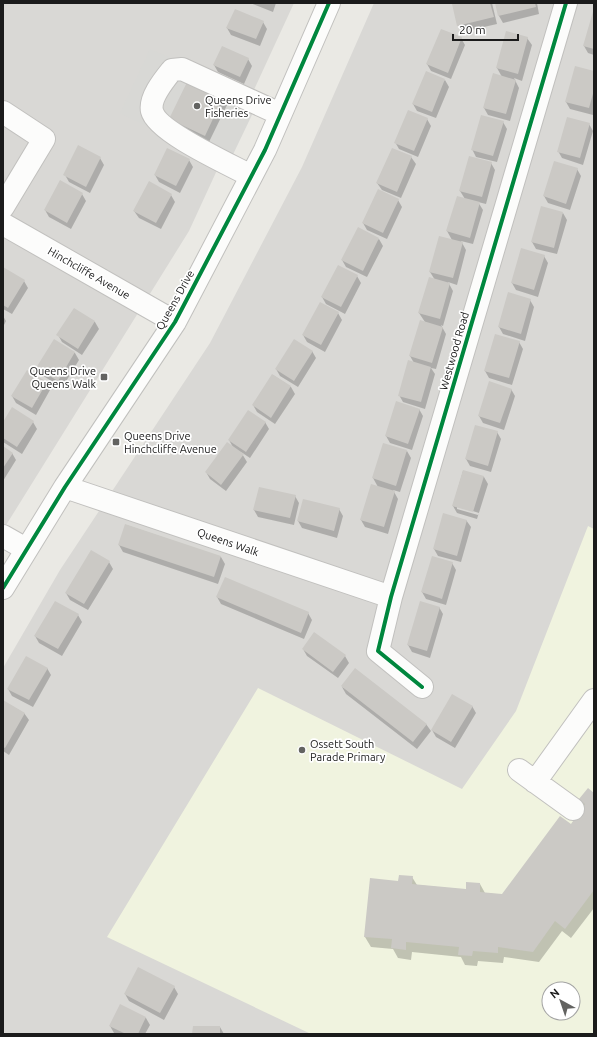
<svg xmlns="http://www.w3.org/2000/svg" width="597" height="1037" font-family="Ubuntu,sans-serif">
  <rect width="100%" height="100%" fill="#eae9e4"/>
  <path fill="#d9d8d5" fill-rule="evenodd" d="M3,3H294L189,231L3,530Z
    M374,3H594V1034H3V668L60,570L210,343L302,167ZM549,989H573V1013H549Z"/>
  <path fill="#f0f3df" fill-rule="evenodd" d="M588,526L594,529V1034H311L107,937L258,688L462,789L516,711ZM549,989H573V1013H549Z"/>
  <path fill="#d8d8d5" d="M150,49L261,96L227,167L120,113Z"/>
  <path fill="#0003" fill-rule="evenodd" d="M250,3H276L273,12Z
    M461,3H492L497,24L462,32L458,25Z
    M496,3H537L539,14L503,23L499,16Z
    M594,11V55L588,53L584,46Z
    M263,22L267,29L260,46L231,35L227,28Z
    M461,38L465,45L451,79L431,71L427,64Z
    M527,38L532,45L522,81L514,78L519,88L510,121L488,115L484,108L502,77L497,68Z
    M248,59L252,66L244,84L218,72L214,65Z
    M594,72L593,115L570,109L566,102Z
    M190,78L229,101L209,142L175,126Z
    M445,80L449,87L436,118L417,111L413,104Z
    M427,119L431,126L418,157L399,149L395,142Z
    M503,122L507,129L497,162L476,157L472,149Z
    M589,124L593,131L583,165L562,158L558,151Z
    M411,157L416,164L401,198L382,190L377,183Z
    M100,158L104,165L90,193L69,182L65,175Z
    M189,160L193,167L180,193L159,182L155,175Z
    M491,163L495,170L486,204L478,202L483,210L473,244L461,241L466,250L457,285L448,282L453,291L443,326L441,325L446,334L436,369L431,368L435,374L425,409L403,402L399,395L414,363L410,356L425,322L419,313L435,280L430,272L452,240L447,231L465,199L460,191Z
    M577,169L581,176L570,210L548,203L544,196Z
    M82,194L86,201L71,229L49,217L45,210Z
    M171,195L175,202L161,229L139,218L134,211Z
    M398,200L402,207L387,239L367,230L363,223Z
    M563,213L567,220L557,254L536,249L532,242Z
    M379,239L383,246L367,277L346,267L342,260Z
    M544,256L548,263L538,297L516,290L512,283Z
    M3,268L24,281L28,288L12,314L3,309Z
    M357,276L361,283L345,314L326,304L322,297Z
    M509,294L530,300L534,307L525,341L503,334L499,327Z
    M74,309L95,322L99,329L82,355L62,342L58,335Z
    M338,313L342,320L325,352L307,342L303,335Z
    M3,316L6,321L3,327Z
    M55,341L75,353L79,360L62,388L42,375L38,368Z
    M519,342L523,349L512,385L489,378L485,371Z
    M312,351L316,358L298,387L280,376L276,369Z
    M273,375L291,387L295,394L275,424L257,412L253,405Z
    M46,383L50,390L36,415L16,403L12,396Z
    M511,389L515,396L504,430L483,423L479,416Z
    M419,409L423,416L412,450L390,443L386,436Z
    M33,422L37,429L22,454L3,442V424Z
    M265,422L269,429L250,458L241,452L247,462L226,491L210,479L206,472L234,449L229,440Z
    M497,432L501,439L491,472L470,466L466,459Z
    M3,448L12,453L16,460L3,481Z
    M407,451L411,458L400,492L393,490L398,499L388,534L365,527L361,520L378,487L373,478Z
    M463,471L484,477L488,484L477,519L457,513L453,506ZM457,506L479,513L478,515L457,509Z
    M295,496L299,503L294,525L258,517L254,510Z
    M339,509L343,516L337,538L302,528L298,521Z
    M466,520L471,527L461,562L438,556L434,549Z
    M126,525L221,557L225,564L218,584L123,552L119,545Z
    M109,562L113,569L88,610L70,600L66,593Z
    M452,563L456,570L446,605L426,599L422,592Z
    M217,597L308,613L312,620L304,639L221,604Z
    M439,607L443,614L430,658L412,652L408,645Z
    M78,615L82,622L62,656L39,643L35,636Z
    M303,649L345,656L349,663L338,678L307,656Z
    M47,668L51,675L33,707L12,696L8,689Z
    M342,687L426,724L431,731L417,749L346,694Z
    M3,701L24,713L29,720L9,755L3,751Z
    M472,706L476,713L455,748L436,737L432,730Z
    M594,793V908L571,938L562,931L539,962L504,957L503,963L478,961L477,966L465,965L461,957L412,952L411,960L398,958L393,949L371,947L365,937L399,882L412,877L417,885L467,890L480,884L485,893L503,895L571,825L584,807L580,799Z
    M174,987L178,994L164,1020L129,1001L125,994Z
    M121,1006L146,1018L150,1025L145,1034L114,1033L110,1026Z
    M220,1027L224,1034H193Z"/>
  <path fill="#cbc9c5" d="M456,3H490L494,17L457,26L452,4Z
    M495,3H535L536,7L498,16Z
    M594,8V49L583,46Z
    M235,9L264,21L256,39L226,28Z
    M441,29L462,37L448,73L426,64Z
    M506,31L528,37L518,74L496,68Z
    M222,46L249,58L240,77L213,65Z
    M575,66L594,71V90L589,108L565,102Z
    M426,71L445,79L432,112L412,104Z
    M493,73L516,80L506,114L483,108Z
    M190,76L225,93L205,136L169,119Z
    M408,110L428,118L414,151L394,143Z
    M481,115L504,121L493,156L471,150Z
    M567,117L590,123L580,158L557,152Z
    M78,145L101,157L86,187L63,175Z
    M167,148L190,159L176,186L154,175Z
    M392,148L412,156L397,192L376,183Z
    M469,156L492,162L482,197L459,191Z
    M554,161L578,168L566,204L543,196Z
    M60,180L83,193L67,223L44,210Z
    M149,181L172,194L156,223L133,211Z
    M378,189L399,199L383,233L362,223Z
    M457,196L480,202L470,238L446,231Z
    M541,206L563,212L554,248L531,242Z
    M358,227L379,238L363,271L341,260Z
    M439,236L463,242L453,278L429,272Z
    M521,248L545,255L534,290L511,283Z
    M338,265L358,275L341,307L321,297Z
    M3,267L25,280L8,308L3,305Z
    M429,277L450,283L440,319L418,313Z
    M508,292L531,299L521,334L498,327Z
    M320,302L339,312L321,345L302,335Z
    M74,308L95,321L78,349L56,335Z
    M420,320L443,327L432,363L409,356Z
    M495,334L520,341L509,378L484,371Z
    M54,339L75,352L58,381L36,368Z
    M294,339L313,351L294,381L275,369Z
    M408,360L431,367L421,402L398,396Z
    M27,370L47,382L32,408L11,396Z
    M272,374L291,386L271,418L252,405Z
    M489,381L512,389L500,423L478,416Z
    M396,401L420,409L408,444L385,436Z
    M12,407L34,421L17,447L3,438V422Z
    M248,410L266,422L246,452L228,440Z
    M475,425L498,431L488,466L465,459Z
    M227,442L244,454L221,485L205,472Z
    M383,443L407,450L396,486L372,478Z
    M3,446L13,453L3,468Z
    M463,470L484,476L473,512L452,506Z
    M371,484L395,491L384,527L360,520Z
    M259,487L296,495L290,518L253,510Z
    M303,499L340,508L334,531L297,521Z
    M443,513L467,520L457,556L433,549Z
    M125,524L221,556L214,577L118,545Z
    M91,550L110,561L84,604L65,593Z
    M432,556L453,562L442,599L421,592Z
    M225,577L309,612L301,633L216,597Z
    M55,601L79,614L58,649L34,636Z
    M420,601L440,607L427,651L407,645Z
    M314,632L346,655L333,672L302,649Z
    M26,656L48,668L29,700L7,689Z
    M355,668L427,724L413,742L341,686Z
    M452,694L473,706L451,742L431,730Z
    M3,700L25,713L5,748L3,747Z
    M588,788L594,793V890L565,929L555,921L533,952L498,947V953L473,951L472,956L458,955L459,947L406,942V950L391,948L392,939L364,937L370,878L398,881L399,875L413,876L412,884L466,889V882L480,883V892L502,894L560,816L571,824L585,804L579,799Z
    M138,967L175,986L160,1013L124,994Z
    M120,1004L146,1017L138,1034H126L109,1026Z
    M193,1026H220V1034H192Z"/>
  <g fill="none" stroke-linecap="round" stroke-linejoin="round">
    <g stroke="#c1c0be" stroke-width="24">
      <path id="minor" d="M3,112L44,139L3,207
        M251,176C231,165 157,132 152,111C149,98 164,80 172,70L182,69L280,114
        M3,224L175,322
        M65,487L391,597
        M3,536L26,549
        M3,588L65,487L175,322L265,150L329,3
        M422,687L378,651L391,597L566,3
        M519,770L573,809
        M535,782L594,700"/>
    </g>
    <use href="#minor" stroke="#fcfcfb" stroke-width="22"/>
    <g stroke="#fff" stroke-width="6">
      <path id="cycleway" d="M3,588L65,487L175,322L265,150L329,3
        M422,687L378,651L391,597L566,3"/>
    </g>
    <use href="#cycleway" stroke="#00873e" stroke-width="4"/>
  </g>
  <g fill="#636361" stroke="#fff" stroke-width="1.5">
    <circle cx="197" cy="106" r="4"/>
    <rect x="100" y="373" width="8" height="8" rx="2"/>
    <rect x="112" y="438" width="8" height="8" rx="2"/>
    <circle cx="302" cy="750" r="4"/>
  </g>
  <g text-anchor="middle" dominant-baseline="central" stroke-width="3.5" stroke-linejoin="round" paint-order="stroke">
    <g font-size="11" fill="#1b1b1b" stroke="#fff" text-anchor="start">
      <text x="205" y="100">Queens Drive<tspan x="205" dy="13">Fisheries</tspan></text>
      <text x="96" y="371" text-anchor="end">Queens Drive<tspan x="96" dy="13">Queens Walk</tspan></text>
      <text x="124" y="436">Queens Drive<tspan x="124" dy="13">Hinchcliffe Avenue</tspan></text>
      <text x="310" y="744">Ossett South<tspan x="310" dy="13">Parade Primary</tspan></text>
    </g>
    <g font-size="11" fill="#1b1b1b" stroke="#fff">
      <text transform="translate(89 273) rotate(30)">Hinchcliffe Avenue</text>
      <text transform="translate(175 300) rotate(-61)">Queens Drive</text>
      <text transform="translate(454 351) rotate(-74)">Westwood Road</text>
      <text transform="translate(228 542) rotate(19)">Queens Walk</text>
    </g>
  </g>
  <rect width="597" height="1037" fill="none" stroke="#1b1b1b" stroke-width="8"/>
  <g transform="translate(561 1001) rotate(320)"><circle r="19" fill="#ffffff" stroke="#a4a4a4"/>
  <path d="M0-3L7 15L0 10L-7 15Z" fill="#636361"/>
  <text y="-6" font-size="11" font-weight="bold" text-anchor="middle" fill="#1b1b1b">N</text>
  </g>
  <path d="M453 34v6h65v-6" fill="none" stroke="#1b1b1b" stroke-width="2"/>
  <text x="459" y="34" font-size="12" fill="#1b1b1b" stroke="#ffffff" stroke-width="3" paint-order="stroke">20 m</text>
</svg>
